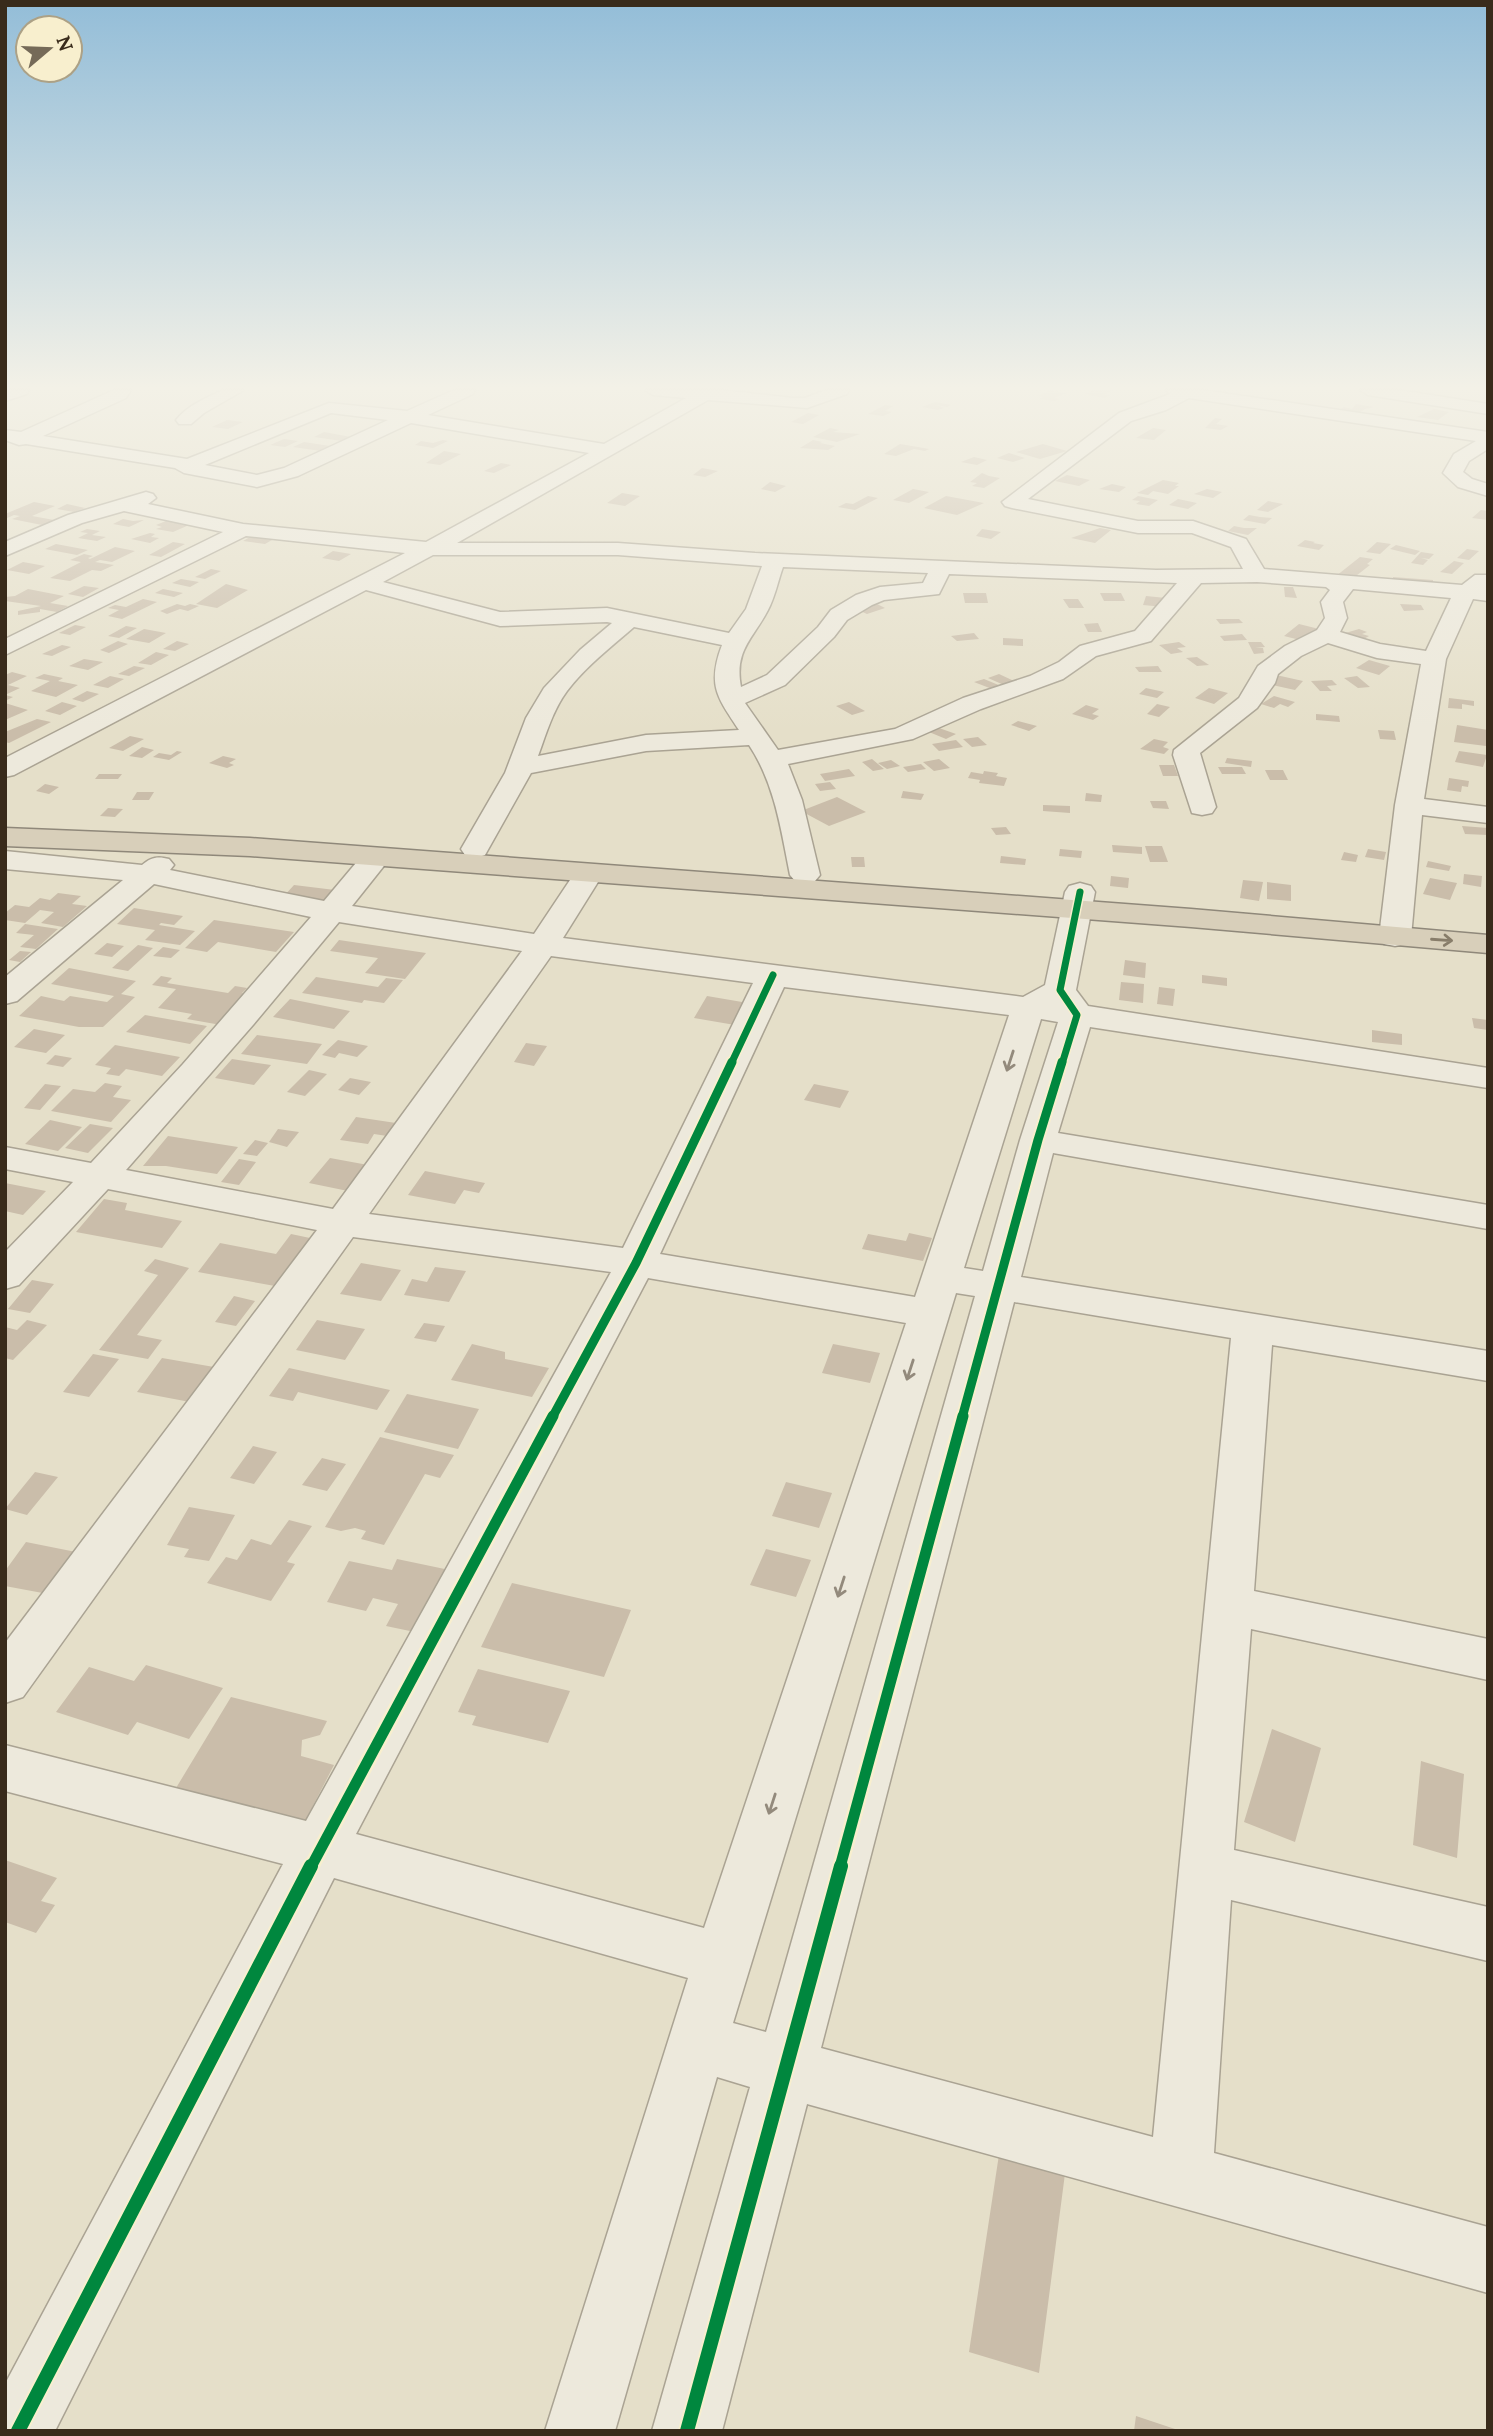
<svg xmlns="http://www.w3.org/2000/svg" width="1493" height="2436" font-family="Lora,serif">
  <rect width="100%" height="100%" fill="#e5dfc9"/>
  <path fill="#cabdaa" d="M1050,390L1054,391L1067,393L1054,398L1059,399L1055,401L1039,399L1043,397L1038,396Z
    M1093,390H1112L1104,395H1109L1105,398L1085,394Z
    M935,402L951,405L947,407L936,405L944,408L938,410L922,407Z
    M1356,404L1374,407L1365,409L1350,418L1332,414L1344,407L1352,409Z
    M885,405L893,406L885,411L892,412L883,416L868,414Z
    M1434,409L1449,412L1438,420L1417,417Z
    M808,413L819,415L803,424L791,422Z
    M1215,418L1222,419L1216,424L1228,426L1221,430L1205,428Z
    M227,420L243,422L228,429L212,427Z
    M830,428L839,430L833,432L860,434L837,442L813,437Z
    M1153,428L1166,430L1154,440L1136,438Z
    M324,432L351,437L342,441L314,437Z
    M284,439L298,441L285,447L270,445Z
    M443,440L448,441L433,448L415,445L421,441L433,443Z
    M813,440L822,442L820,443L835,446L828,450L800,448Z
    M304,442L330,446L321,451L293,447Z
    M900,444L918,447L929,449L925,451L914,449L896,456L884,454Z
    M1043,444L1067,451L1040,459L1016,452Z
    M444,451L461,454L440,465L426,463Z
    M1009,453L1025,458L1013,462L997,458Z
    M974,457L987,460L977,465L961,462Z
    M501,463L511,465L494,473L484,471Z
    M702,468L718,471L705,477L693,475Z
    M982,473L989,476L1000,478L984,488L972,486L977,483L970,482Z
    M1067,475L1090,480L1079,486L1055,481Z
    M1163,480L1179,483L1175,486H1179L1168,494L1153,491L1148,495L1137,493Z
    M770,482L786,486L775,492L761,489Z
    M1112,484L1126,487L1119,492L1099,489Z
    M913,489L929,492L909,503L893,500Z
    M1207,489L1222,492L1213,498L1194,494Z
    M622,493L640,496L625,506L607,503Z
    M868,496L878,498L855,510L838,507L846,503L853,504Z
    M946,496L984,503L957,515L924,508Z
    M1138,496L1158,500L1149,506L1136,504L1140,501L1132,500Z
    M1178,499L1197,503L1188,509L1169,505Z
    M1268,501L1283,504L1268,512L1257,510Z
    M34,502L55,506L32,516L54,520L42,525L12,519L20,516L14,515L5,519V514Z
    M67,504L85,508L74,512L57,509Z
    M1481,510L1488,511V520L1472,518Z
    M1249,515L1260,517L1272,518L1265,524L1243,520Z
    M123,519L133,521L144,520L129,527L113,524Z
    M166,521L189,525L173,532L156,529L162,527L156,525Z
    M1234,526L1244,528H1257L1248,535L1228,531Z
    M1100,528L1111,530L1095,543L1071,538Z
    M87,529L100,531L92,535L106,537L97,541L78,538L88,533L80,532Z
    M982,529L1001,532L991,539L976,536Z
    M150,533L155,534L151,537L159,538L150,543L131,539Z
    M250,537L272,540L265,544L243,541Z
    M1305,540L1315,542L1313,543L1324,545L1319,550L1297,546Z
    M173,542L185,544L161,557L149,555Z
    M1377,542L1391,544L1380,554L1366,552Z
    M56,544L88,550L77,555L45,549Z
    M1396,545L1420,551L1415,555L1390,549Z
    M115,547L135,551L112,562L100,560L95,562L114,565L101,571L92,570L70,581L50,578L81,562L70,560L84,554L93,556L88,558L90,559Z
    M1467,549L1479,551L1469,560L1457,558Z
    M333,551L351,554L339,561L322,558Z
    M1421,552L1434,554L1429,559L1421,558L1428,560L1423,565L1411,563Z
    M1360,557L1373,559L1367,564L1370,565L1352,579L1336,576Z
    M1454,561L1464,563L1452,574L1440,572Z
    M23,562L45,566L29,574L7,570Z
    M211,569L221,571L205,579L195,577Z
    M1393,577L1433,580V585L1393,582Z
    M181,579L199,582L190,587L172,583Z
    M226,584L248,590L217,608L196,604Z
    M84,586L99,588L83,597L68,594Z
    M1284,587H1293L1297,598L1285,597Z
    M28,589L64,596L50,603L68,606L57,612L40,609V612L18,615V611L41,606L5,601V597L15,596Z
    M163,589L183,593L174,597L155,593Z
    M963,593H986L988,603H965Z
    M1100,593H1121L1125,601H1104Z
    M1146,596L1166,598L1164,607L1143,605Z
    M143,599L157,602L122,619L108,616L119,610L108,608L115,605L126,607Z
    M1063,599H1078L1084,608H1069Z
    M177,604L185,606L190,604L199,606L188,611L180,609L167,614L160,611Z
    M877,604L885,608L867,614L858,610Z
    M1400,604L1421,605L1424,610L1404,611Z
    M1216,619H1239L1243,623L1220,624Z
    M1098,623L1102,632H1088L1084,624Z
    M1299,624L1323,630L1308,642L1284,636Z
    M75,625L86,627L70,635L59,633Z
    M126,626L137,628L119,638L108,636Z
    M144,629L166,633L149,643L126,639Z
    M1359,629L1367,632L1362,634L1369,636L1362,640L1342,634Z
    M974,633L979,639L957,641L951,636Z
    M1242,634L1247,640L1224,641L1220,636Z
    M1003,638L1023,639V646L1003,645Z
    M118,641L128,644L109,653L100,650Z
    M177,641L189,644L175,651L163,649Z
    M1179,642L1186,647L1177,648L1183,652L1171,654L1159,645Z
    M1248,642H1261L1265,647L1255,648H1263L1264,653L1254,654Z
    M62,645L71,647L52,656L42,654Z
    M156,652L169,655L151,665L138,663Z
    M1197,657L1209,665L1197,666L1186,658Z
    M84,659L103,662L88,670L69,666Z
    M1369,660L1390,666L1379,675L1356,668Z
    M134,666L145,668L129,676L118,674Z
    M1158,666L1162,672H1139L1135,667Z
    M12,672L27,676L8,685L20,688L5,695L13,697L5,701V675Z
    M44,674L63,678L58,681L78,685L56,697L31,691L50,681L35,678Z
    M999,674L1014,681L1004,685L988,678Z
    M1276,675L1303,681L1295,690L1268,684Z
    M110,676L124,679L108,688L93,685Z
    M1357,676L1370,687L1358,688L1344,678Z
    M984,679L1001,686L992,689L974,682Z
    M1332,680L1337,685L1327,686L1332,691H1320L1311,681Z
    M1146,688L1164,692L1157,698L1139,694Z
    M1209,688L1228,693L1214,704L1195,698Z
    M87,691L99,694L83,702L72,699Z
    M1274,696L1295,702L1288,707L1280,704L1274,708L1261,704Z
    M1449,698L1474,701V706L1462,704V709L1448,708Z
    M62,702L77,706L60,715L45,711Z
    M849,702L865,711L852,715L836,706Z
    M5,703L28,710L5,720Z
    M1157,704L1170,707L1159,717L1147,714Z
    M1086,705L1099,709L1092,714L1099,716L1093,720L1072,714Z
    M1316,714L1339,716L1340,722L1316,720Z
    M37,719L51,722L9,743L5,742V732Z
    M1018,721L1037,726L1029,731L1011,725Z
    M1457,725L1488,730L1486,746L1454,742Z
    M939,728L956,734L946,739L929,732Z
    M1378,730L1394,731L1396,740L1380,739Z
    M130,736L144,739L123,751L109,748Z
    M978,737L987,745L972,747L963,739Z
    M1154,739L1168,742L1163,747L1169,749L1164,754L1140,749Z
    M956,740L963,747L939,751L932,744Z
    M142,747L154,750L142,758L129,756Z
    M177,751L182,752L169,760L153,757L159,753L171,755Z
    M1459,751L1487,755L1483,767L1455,762Z
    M223,756L236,759L229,763L234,765L227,768L209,763Z
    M1227,758L1252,761L1251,767L1225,763Z
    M872,759L884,769L873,771L862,762Z
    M939,759L950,768L934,771L923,762Z
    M891,760L900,766L887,769L878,763Z
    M921,764L926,769L908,772L903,767Z
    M1159,765H1174L1178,776H1163Z
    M1218,767H1242L1246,774H1222Z
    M849,769L855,776L825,781L820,774Z
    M1265,770H1283L1288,780H1270Z
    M984,771L998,773L996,776L1007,778L1004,786L979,783L980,780L968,778L971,772L983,774Z
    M99,774H122L118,779H95Z
    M1449,778L1469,781L1468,787L1462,786L1461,792L1447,790Z
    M830,782L836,789L820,791L815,784Z
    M45,784L59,787L49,794L36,791Z
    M903,791L924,794L921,800L901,798Z
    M137,792H154L149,800H132Z
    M1086,793L1102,795L1101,802L1085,801Z
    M837,797L866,812L829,826L801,811Z
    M1150,801H1166L1169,809L1153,808Z
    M1043,805L1070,806V813L1043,811Z
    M108,808L123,809L115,817L100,816Z
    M1462,826L1488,828V835L1465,834Z
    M1006,827L1011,834L996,835L991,828Z
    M1112,845L1142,847V854L1113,852Z
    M1145,846H1162L1168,862H1150Z
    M1060,849L1082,851L1081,858L1059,856Z
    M1368,849L1386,852L1384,860L1365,857Z
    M1344,852L1358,855L1356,862L1341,860Z
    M1001,856L1026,859L1025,865L1000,863Z
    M851,857H864L865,867H852Z
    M1428,861L1451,866L1449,871L1426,867Z
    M1464,874L1482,876L1481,887L1463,884Z
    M1111,876L1129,878L1128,888L1110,886Z
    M1430,878L1457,883L1450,900L1423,894Z
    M1243,880L1263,882L1259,901L1240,898Z
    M1267,882L1291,885V901L1267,899Z
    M294,885L335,890L324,902L283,897Z
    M58,893L81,896L72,904L87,906L63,927L41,923L54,912L40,910L25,923L5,920V913L15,905L29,907L40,898L50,900Z
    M134,908L183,916L174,925L161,923L159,925L195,931L180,945L145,940L155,930L117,924Z
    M214,920L294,932L276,952L218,942L207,952L185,948Z
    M25,924L58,929L36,949L20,947L34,935L16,933Z
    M339,940L426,953L405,979L365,973L378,958L330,951Z
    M107,943L124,946L112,957L94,954Z
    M138,945L153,948L128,971L112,968Z
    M163,947L180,950L171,958L153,956Z
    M20,951L31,952L20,962L9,960Z
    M1125,960L1146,963L1145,978L1123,975Z
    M69,968L136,981L121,994L135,997L103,1027H79L19,1016L41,996L64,1001L70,996L107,1002L114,996L51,984Z
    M1202,975L1227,978V986L1202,983Z
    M161,976L172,978L167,983L228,993L235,986L247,988L242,993L249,995L221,1025L187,1019L192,1014L158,1008L176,989L152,985Z
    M316,977L378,987L386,978L403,980L384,1003L364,1000L362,1003L302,993Z
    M1121,982L1144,984L1143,1003L1119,1000Z
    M1159,987L1175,989L1173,1006L1157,1004Z
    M707,996L748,1003L735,1025L694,1018Z
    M290,999L350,1011L334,1029L273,1017Z
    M145,1015L207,1026L190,1044L126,1032Z
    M1472,1018L1488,1020V1030L1474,1028Z
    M34,1029L65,1035L46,1053L14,1047Z
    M1372,1030L1402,1034V1045L1372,1042Z
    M257,1035L322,1044L307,1064L241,1054Z
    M338,1040L368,1046L357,1057L339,1053L335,1058L322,1055Z
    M526,1043L547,1046L534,1066L514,1062Z
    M115,1045L180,1057L162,1076L126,1069L119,1076L106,1074L111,1068L95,1065Z
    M55,1055L72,1058L63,1067L46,1064Z
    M232,1059L271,1065L254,1085L215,1078Z
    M309,1070L327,1074L305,1096L287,1092Z
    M350,1078L371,1082L359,1095L338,1090Z
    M105,1083L122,1086L113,1097L131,1100L111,1122L51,1111L73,1089L95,1092Z
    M45,1084L61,1086L40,1110L24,1108Z
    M814,1084L849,1091L840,1108L804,1100Z
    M356,1117L396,1123L387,1136L374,1134L368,1144L340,1140Z
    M50,1120L82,1127L58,1151L25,1144Z
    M90,1124L113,1128L88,1153L65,1148Z
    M278,1129L299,1132L287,1147L269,1142Z
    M168,1136L238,1147L217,1174L166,1166H143Z
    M255,1140L268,1143L257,1156L243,1154Z
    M330,1158L368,1165L348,1191L309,1183Z
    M239,1159L256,1162L239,1185L221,1182Z
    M425,1171L485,1183L479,1193L464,1190L455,1204L408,1195Z
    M5,1183L46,1191L23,1215L5,1211Z
    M104,1199L127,1203L125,1210L182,1221L162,1248L76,1232Z
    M909,1233L932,1238L923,1261L862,1249L868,1234L906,1241Z
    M291,1234L310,1238L275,1286L198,1272L220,1243L276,1254Z
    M155,1259L189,1268L137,1335L162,1340L148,1359L99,1350L158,1275L144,1271Z
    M361,1263L401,1270L381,1301L340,1294Z
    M435,1267L466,1271L449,1302L404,1295L412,1279L427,1282Z
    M32,1280L54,1284L30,1313L8,1309Z
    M234,1296L255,1301L236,1326L215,1322Z
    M27,1320L47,1325L13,1360L5,1358V1327L17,1330Z
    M317,1320L365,1329L345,1360L296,1350Z
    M424,1323L445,1326L436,1342L414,1338Z
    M472,1344L505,1352V1359L549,1368L532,1397L451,1380Z
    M833,1344L880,1353L870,1383L822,1373Z
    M93,1354L119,1359L89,1397L63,1392Z
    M162,1358L214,1367L190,1402L137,1392Z
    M289,1368L390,1390L377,1410L298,1392L293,1401L269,1396Z
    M407,1394L479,1409L458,1449L384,1432Z
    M380,1437L454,1455L440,1478L425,1474L384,1545L361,1539L366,1531L355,1528L341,1531L325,1527Z
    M253,1446L277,1452L254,1484L230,1478Z
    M322,1458L346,1464L327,1491L302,1485Z
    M35,1472L58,1477L27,1515L5,1509Z
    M786,1482L832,1493L819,1528L772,1516Z
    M189,1507L235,1515L209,1561L184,1557L189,1549L167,1545Z
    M289,1520L312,1526L287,1562L295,1564L271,1601L207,1583L226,1557L237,1560L251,1539L271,1545Z
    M26,1542L76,1552L48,1594L5,1586V1571Z
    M766,1549L811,1560L796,1597L750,1585Z
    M397,1559L459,1572L429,1635L386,1626L398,1604L373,1598L366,1611L327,1602L349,1561L392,1570Z
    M512,1583L631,1610L604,1677L481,1647Z
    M146,1665L223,1688L189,1739L137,1722L128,1735L56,1712L89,1667L134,1681Z
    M478,1669L570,1691L548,1743L472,1725L476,1716L458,1712Z
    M231,1697L327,1721L320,1735L302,1740L301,1756L334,1765L302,1827L173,1793Z
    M1272,1729L1321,1748L1295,1842L1244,1822Z
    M1421,1761L1464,1774L1457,1858L1413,1845Z
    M5,1860L57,1878L41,1901L55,1905L36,1933L5,1922Z
    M1000,2148L1066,2166L1039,2373L969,2352Z
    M1136,2416L1178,2430V2431H1134Z"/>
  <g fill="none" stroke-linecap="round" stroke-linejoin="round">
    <g stroke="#aaa393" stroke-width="3">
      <path id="minor" d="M5,390H29L27,394L5,401Z
        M114,390H131L126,398L43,436L187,459L329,403L407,411L454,390H475L473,394L428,415L604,444L686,398L653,395L645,390H721L793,398H805L826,390H849L847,394L807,408L708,400L457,543H618L755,553L1156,570L1243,569L1231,547L1192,533H1138L1012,508L1005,506L1002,502L1119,413L1170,394L1166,390H1203L1488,432V449L1469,461L1463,472L1472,479L1488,484V496L1458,487L1443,473L1454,454L1476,441L1189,398L1166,410L1131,421L1028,499L1138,521H1193L1246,539L1264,569L1462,585L1475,575H1488V601L1473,599L1446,659L1424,799L1488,807V823L1422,815L1411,937L1406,944L1395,946L1384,944L1379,937L1395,805L1421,664L1377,658L1328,643L1301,656L1278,674L1275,683L1257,708L1200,753L1216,807L1212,813L1202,815L1192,813L1173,755L1174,750L1239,698L1258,666L1285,646L1317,630L1325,618L1321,602L1330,590L1326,587L1257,582L1201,583L1151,641L1096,656L1063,679L981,709L913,739L788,764L802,800L820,875L815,881L805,884L795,881L790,875C781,830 775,784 749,745L646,751L531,773L485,855L475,858L465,855L461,849L505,773L526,718L544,688L580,650L612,623L607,622L500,626L366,590L14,775L5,777V758L405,553L246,536L5,655V639L223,532L124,511L82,523L5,556V542L68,515L146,492L153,494L156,498L148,504L243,524L426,542L589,453L411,423L298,476L257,487L184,473L175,468L26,444L19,445L5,440V430L21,432ZM331,413L388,420L284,468L257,475L205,465ZM433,555H618L762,566L746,609L729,633L607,608L500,612L383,582ZM783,567L928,573L923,583L880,587L856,595L831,610L818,627L767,675L741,687C734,650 753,639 768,610C775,597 778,581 783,567ZM949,574L1177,583L1135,631L1080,646L1059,662L1030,676L963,698L895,729L778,750L745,703L785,685L834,637L847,620L872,605L884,600L939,594ZM1353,589L1451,598L1426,651L1380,644L1340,632L1347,618L1343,602ZM634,627L722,645C707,685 717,697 739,730L646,735L538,756C546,734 553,710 567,691C585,667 611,647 634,627Z
        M223,390H244L204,413L191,424H179L176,420C188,405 206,398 223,390Z
        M1360,390H1399L1488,404V414L1368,395Z
        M376,848L386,851L391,857L352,906L534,934L578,868L588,865L598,868L603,874L563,938L1023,997L1045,985L1065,892L1069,886L1080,883L1091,886L1095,892L1076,990L1088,1006L1488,1068V1088L1090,1027L1058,1133L1488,1205V1229L1053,1153L1021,1277L1488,1351V1381L1272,1345L1254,1591L1488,1639V1680L1251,1629L1234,1850L1488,1907V1961L1231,1900L1214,2153L1488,2227V2293L807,2104L722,2431H652L750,2087L717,2077L615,2431H545L688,1978L334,1878L55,2431H5V2384L283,1864L5,1791V1745L306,1821L611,1272L353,1237L23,1697L5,1703V1643L317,1230L108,1189L19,1285L5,1289V1252L73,1182L5,1169V1147L91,1163L183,1064L311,917L154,884L17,1001L5,1004V977L123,880L5,869V851L142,865C151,857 158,856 169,859L174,865L170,870L324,901L366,851ZM339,922L522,951L333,1209L126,1170L253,1025ZM551,956L753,983L623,1248L369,1214ZM784,987L1009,1015L915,1297L660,1254ZM1041,1019L1058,1022L1020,1140L983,1271L964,1268ZM648,1278L906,1323L704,1928L356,1834ZM956,1293L975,1296L766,2032L733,2023ZM1014,1302L1231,1338L1153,2137L821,2048Z"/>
    </g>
    <g stroke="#8f887a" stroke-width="3">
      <path id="highway" d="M5,828L250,838L1191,909L1488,935V953L1191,927L250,856L5,846Z"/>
    </g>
    <use href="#minor" fill="#ede9dc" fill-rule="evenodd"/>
    <use href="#highway" fill="#d8cfba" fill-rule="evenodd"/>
    <g stroke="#f8efce" stroke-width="10">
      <path id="cycleway-far3" d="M731,1064L773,975
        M1062,1064L1077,1015L1060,990L1080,892"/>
    </g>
    <g stroke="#f8efce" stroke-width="13">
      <path id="cycleway-far2" d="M552,1418L636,1263L732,1062
        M962,1418L1038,1140L1062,1062"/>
    </g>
    <g stroke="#f8efce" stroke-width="16">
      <path id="cycleway-far1" d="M311,1867L553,1416
        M840,1867L963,1416"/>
    </g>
    <g stroke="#f8efce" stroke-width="18">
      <path id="cycleway" d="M18,2431L311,1866
        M687,2431L841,1866"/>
    </g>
    <use href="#cycleway-far3" stroke="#00873e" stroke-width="7"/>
    <use href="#cycleway-far2" stroke="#00873e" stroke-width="9"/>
    <use href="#cycleway-far1" stroke="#00873e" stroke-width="11"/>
    <use href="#cycleway" stroke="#00873e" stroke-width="14"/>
  </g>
  <defs><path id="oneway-shaft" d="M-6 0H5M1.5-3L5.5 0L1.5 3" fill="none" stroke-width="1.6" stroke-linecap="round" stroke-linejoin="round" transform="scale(1.75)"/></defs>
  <use stroke="#887d6a" href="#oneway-shaft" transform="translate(1442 940) rotate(4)"/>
  <g stroke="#938a7c">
    <use href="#oneway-shaft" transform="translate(1010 1061) rotate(108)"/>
    <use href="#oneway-shaft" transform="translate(910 1370) rotate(108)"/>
    <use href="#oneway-shaft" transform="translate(841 1587) rotate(108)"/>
    <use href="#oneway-shaft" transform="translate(772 1804) rotate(108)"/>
  </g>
  <linearGradient id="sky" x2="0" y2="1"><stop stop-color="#93bdd8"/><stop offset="0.53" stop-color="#f3f1e7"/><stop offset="1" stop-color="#f3f1e7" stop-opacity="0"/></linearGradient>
  <rect width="1493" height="731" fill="url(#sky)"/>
  <rect width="1493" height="2436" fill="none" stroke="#392b1b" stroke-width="14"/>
  <g transform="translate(49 49) rotate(71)"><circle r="33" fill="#f8efce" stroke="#aca186" stroke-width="2"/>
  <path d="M0-5L12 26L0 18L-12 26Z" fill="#756a58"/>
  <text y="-10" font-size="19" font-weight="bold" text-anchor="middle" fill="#392b1b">N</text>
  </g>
</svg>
